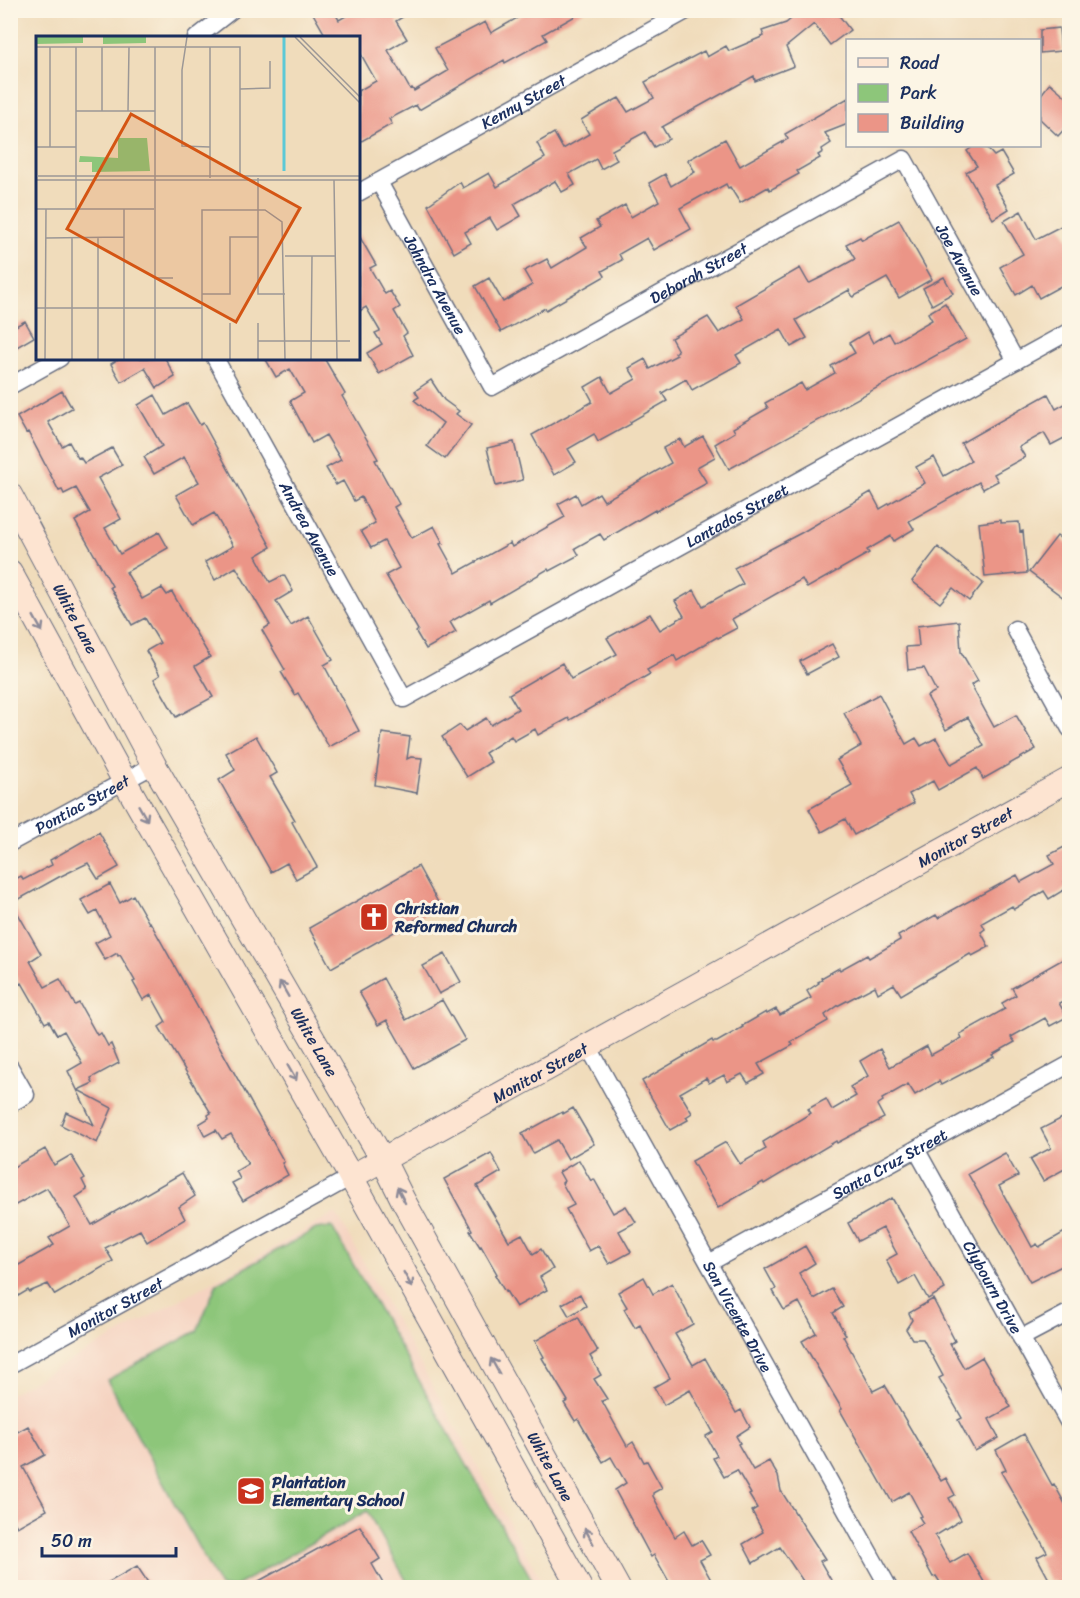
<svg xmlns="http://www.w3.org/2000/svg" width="1080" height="1598" font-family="Sriracha,sans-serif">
  <rect width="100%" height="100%" fill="#fcf5e5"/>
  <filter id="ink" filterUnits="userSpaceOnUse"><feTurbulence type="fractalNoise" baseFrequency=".0167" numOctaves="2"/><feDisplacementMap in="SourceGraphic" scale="12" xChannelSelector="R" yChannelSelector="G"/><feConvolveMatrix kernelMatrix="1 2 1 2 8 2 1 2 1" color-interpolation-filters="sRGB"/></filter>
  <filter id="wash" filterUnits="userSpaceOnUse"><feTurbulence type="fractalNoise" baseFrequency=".008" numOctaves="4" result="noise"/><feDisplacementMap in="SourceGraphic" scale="24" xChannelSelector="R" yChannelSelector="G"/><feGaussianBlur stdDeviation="1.35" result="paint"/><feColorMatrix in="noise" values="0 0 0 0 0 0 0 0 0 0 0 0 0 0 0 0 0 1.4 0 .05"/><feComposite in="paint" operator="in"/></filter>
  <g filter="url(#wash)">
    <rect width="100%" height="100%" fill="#f0dcbb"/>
    <path fill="#f5d3c1" d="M336,1213L545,1587H11L10,1394Z"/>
    <path fill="#8dc67a" stroke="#547a6c" stroke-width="1.5" d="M332,1227L536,1587H410L367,1511L234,1587H220L107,1380L197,1331L217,1283L316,1229Z"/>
    <g id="blocks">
      <path fill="#eb9587" d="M311,10H333L339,20L356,10H414L396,21L407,39L388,50L410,89L412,88L414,91L448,71L435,48L485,22L491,33L531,10H586L543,34L547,40L505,63L504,60L419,110L416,105L389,119L392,124L358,143V91L376,81L358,49V38H327Z
        M802,10H835L850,30L830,45L814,24L786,47L794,66L755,81L754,76L662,127L669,139L654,147L645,132L612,150L617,160L601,169L596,159L569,174L575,185L562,192L555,181L514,204L521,216L497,230L490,218L465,232L471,243L454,253L428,205L460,182L463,188L489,173L497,187L545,158L537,143L554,133L563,149L589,134L581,120L602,107L619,98L628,112L654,98L645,82L704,51L707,57L726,46L729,51L764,36L762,31L786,23Z
        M1059,28L1061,51L1040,53V30Z
        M1050,83L1070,100V123L1058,136L1040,119V96Z
        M848,98V124L825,133L831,143L822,149L823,152L818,155L820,158L797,171L799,174L770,190L768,187L740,203L730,187L728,188L726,184L708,194L707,193L680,208L691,229L654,250L647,238L619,254L622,260L602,271L605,276L546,310L545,308L501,332L475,286L489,278L503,302L532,285L524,271L547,259L552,268L587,247L581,238L600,227L596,221L625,205L631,217L659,201L649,183L665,174L671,186L695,172L688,160L725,139L740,166L788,139L785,134Z
        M974,146H985L994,156L1001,152L1014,174L995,185L1009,209L993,219L966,172L977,166L967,151Z
        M1021,211L1036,239L1061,226L1070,242V281L1039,298L1032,285L1016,295L1000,267L1023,254L1004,221Z
        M899,220L932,279L899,298L887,278L853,297L849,290L796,320L807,338L791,347L781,329L736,355L741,363L692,390L686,379L662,393L667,401L630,422L631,424L598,442L594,434L568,449L576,462L554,475L532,435L592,402V400L585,387L602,377L611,393L636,379L629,368L645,359L650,369L677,355L675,353L678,351L671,338L708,317L719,333L744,319L736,305L800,268L808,282L810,283L826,275L855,259L846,244L860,237L862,240Z
        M358,234L376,265L370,268L385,294L390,291L400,307L394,311L407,333L403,336L413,355L379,374L367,353L382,344L375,333L380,331L366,307L358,312Z
        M944,277L953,293L932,305L923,288Z
        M945,303L966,339L729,469L715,444L735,432L733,428L768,408L765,403L801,383L805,390L835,373L831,366L855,353L849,343L867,332L873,343L889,333L894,342L932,320L928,313Z
        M25,321L34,337L10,351V329Z
        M120,358H165L175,377L157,388L145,368L121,382L111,364Z
        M265,358H324L345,394L342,396L378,459L375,460L399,504L394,507L412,538L434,526L443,543L440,544L456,573L510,543L512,547L565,517L558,504L576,494L581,504L599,493L604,501L671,463L663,448L680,439L684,447L703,436L715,457L697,467L707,483L656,511L655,510L604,540L600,534L575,548L579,555L549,571L548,569L490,603L489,600L450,622L456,632L426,649L416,632L418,630L386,575L399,568L384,541L371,548L361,531L375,523L361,497L354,501L343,481L336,485L326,468L341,460L326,435L312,443L290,401L304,393L290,369L276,377Z
        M431,380L444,400L459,411L456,414L471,425L445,459L427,446L443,423L414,400L419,397L415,391Z
        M62,391L72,408L48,422L62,446L69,442L78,458L80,457L84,463L112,448L122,465L98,478L121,519L105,528L120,554L159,532L168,548L126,572L142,599L162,588L167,595L172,592L210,657L195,666L213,697L176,717L154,679L160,675L146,651L160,643L145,618L132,625L110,587L112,586L75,521L90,512L76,488L64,494L62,490L59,491L28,432L26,433L17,417Z
        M1048,394L1056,409L1070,401V435L1051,445L1044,433L1019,447L1025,457L994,474L998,481L983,489L979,482L909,521L914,529L894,541L891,536L867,550L869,553L807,588L802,579L732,619L737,628L718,638L717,637L677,661L674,655L647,670L650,674L570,720L569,718L538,735L535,729L514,741L511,736L485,753L491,762L467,777L442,737L460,725L465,731L486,718L491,725L518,709L509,694L562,663L571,679L617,654L607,638L650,614L660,630L684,616L675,601L694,590L703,606L743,584L734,568L801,533L871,492L880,509L925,483L916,467L934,457L944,476L971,461L961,443Z
        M155,395L166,415L187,403L200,425L203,423L271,547L256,556L270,582L284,575L293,591L276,601L291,626L308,616L333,660L324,665L359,731L329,747L298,693L295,695L281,672L285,670L262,630L270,625L236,567L215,580L205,562L233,546L214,513L193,525L176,495L199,482L184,457L154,474L144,457L162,446L138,405Z
        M514,442L523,480L496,486L487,448Z
        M1001,520V523L1019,522L1020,532L1023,531L1027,573L985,577L979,523Z
        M1057,536L1070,545V591L1064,598L1029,572Z
        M938,547L983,583L969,601L953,588L940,603L912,581Z
        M959,621L961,652L978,681L971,685L994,727L1016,715L1036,749L983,779L977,768L938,790L933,781L909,794L914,803L854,835L845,819L822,832L809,809L852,785L837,760L861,746L844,713L879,694L906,744L916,738L921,746L936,738L951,764L984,746L968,717L946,730L927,696L936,691L924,668L908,670L906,647L919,646L917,626Z
        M832,644L839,657L807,674L800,661Z
        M382,733L410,737L407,759L411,757L422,758L417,793L375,785Z
        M256,736L277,773L270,777L295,820L292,822L317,867L296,879L287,863L271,872L219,780L235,770L226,753Z
        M99,832L119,867L98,879L88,863L59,877L12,903L41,954L30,961L45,987L60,979L75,1005L79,1003L97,1035L101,1033L108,1046L111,1044L119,1063L91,1078L93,1083L78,1090L112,1108L97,1143L61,1125L66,1112L94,1125L68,1071L82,1063L64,1031L57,1035L49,1021L45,1023L22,983L20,984L10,967V882L21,876L23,880L52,865L50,860Z
        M1070,844V890L1064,881L1067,888L1049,899L1044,891L1014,909L1012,906L982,923L985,929L981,932L989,947L972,956L970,954L901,995L894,984L878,993L875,986L839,1005L825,1015L828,1021L791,1042L793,1045L758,1064L764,1074L748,1083L742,1074L727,1082L724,1075L709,1083L706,1078L680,1093L692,1113L686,1117L688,1120L670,1130L642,1081L712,1040L713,1042H717L743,1027L742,1026L766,1012L767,1014L776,1009L780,1015L811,998L807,991L819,983L818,982L822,980L821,978L839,968L840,970L867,955L869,958L900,940L898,936L936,915L938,918L1017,875L1021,882L1054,864L1049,855Z
        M418,866L440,906L331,968L309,928Z
        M110,884L120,903L133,895L149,923L150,922L284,1162L282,1163L288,1175L243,1201L232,1183L240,1179L236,1171L248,1164L231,1134L222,1139L216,1130L205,1136L199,1124L209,1118L208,1115L211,1113L159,1027L166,1022L151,995L143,1000L133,982L135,981L120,955L118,956L117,953L105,960L95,943L110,935L97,911L90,915L81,900Z
        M445,954L461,982L439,994L423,966Z
        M1065,958L1070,966V997L1059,1003L1067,1017L1050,1026L1045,1018L1011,1037L1015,1042L992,1055L994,1057L941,1085L939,1081L915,1095L908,1084L882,1099L883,1101L877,1105L884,1118L837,1143L836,1141L764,1184L763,1182L718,1208L692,1161L726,1142L740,1164L766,1149L763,1142L811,1113L808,1109L826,1099L832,1110L856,1096L850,1087L868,1076L860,1061L880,1049L890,1067L927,1046L931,1055L962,1038L960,1034L1005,1009L1002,1003L1016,995L1012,988Z
        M383,978L406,1020L442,1000L465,1040L414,1068L387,1020L378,1025L359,992Z
        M573,1108L594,1144L568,1159L557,1140L533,1153L522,1134L562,1112L563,1114Z
        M1070,1114V1166L1043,1181L1030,1159L1051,1148L1041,1129Z
        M45,1149L54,1165L71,1155L85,1178L82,1180L87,1190L76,1197L92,1225L182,1173L195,1196L179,1207L185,1219L147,1242L140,1230L105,1248L113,1261L55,1295L48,1284L29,1292L28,1290L10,1301V1270L54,1245L49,1238L70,1226L47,1188L10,1208V1169Z
        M491,1153L501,1172L477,1186L509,1241L522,1234L533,1254L541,1249L553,1269L540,1277L547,1290L516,1307L506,1291L505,1292L495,1275L497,1274L481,1246L480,1247L470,1231L472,1230L444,1179Z
        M1005,1153L1018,1176L999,1186L1032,1247L1037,1244L1039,1247L1070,1229V1262L1030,1282L968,1174Z
        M579,1160L591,1181L594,1179L613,1213L626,1206L636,1222L619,1231L631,1252L609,1264L598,1246L589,1251L566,1209L574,1205L562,1183L564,1181L559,1172Z
        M892,1198L945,1289L928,1299L915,1276L899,1285L886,1260L897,1254L883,1228L858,1241L848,1223Z
        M805,1246L815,1263L799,1273L814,1299L832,1289L843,1307L833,1313L846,1335L843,1336L873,1391L885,1385L941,1481L946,1478L955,1495L949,1498L961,1520L935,1536L950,1563L967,1553L987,1587H943L936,1576L933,1577L908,1531L923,1523L919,1517L922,1516L909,1492L892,1502L840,1410L842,1409L802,1341L816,1333L799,1302L784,1310L773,1291L776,1289L765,1269Z
        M644,1277L653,1294L672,1283L693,1324L675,1334L693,1365L705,1358L736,1413L741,1410L750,1427L736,1436L740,1443L738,1444L753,1470L769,1461L778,1476L781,1491L825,1559L820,1561L835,1587H807L780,1547L753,1563L743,1544L763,1532L752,1511L757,1508L749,1495L751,1494L737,1470L724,1477L713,1458L717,1456L706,1436L713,1432L690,1390L664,1405L654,1387L670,1378L640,1325L635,1328L624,1309L627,1307L618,1292Z
        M580,1294L586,1306L569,1316L562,1304Z
        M933,1299L955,1341L950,1344L964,1368L982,1357L1011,1407L989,1419L999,1438L975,1451L958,1420L962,1418L939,1378L943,1376L923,1339H912L906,1329L912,1320L909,1313Z
        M578,1317L598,1351L590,1356L601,1375L594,1379L607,1399L602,1401L627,1446L633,1442L644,1462L647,1461L662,1488L653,1493V1496L675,1537L684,1531L692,1545L701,1540L710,1555L700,1560L711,1580L697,1587H672L654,1555L651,1557L615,1490L626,1483L611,1457L603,1462L578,1419L575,1421L564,1403L568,1401L542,1358L544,1357L535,1341Z
        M28,1426L45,1455L23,1467L47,1510L17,1527L10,1515V1436Z
        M1024,1434L1052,1485L1054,1484L1070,1513V1587H1057L1053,1580L1050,1581L1037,1557L1047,1552L1001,1472L1006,1470L996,1450Z
        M360,1526L380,1559L372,1564L385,1587H248Z
        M137,1566L151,1587H100Z"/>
    </g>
  </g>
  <g filter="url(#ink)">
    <use href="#blocks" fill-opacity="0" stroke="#666c7f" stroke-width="1.5"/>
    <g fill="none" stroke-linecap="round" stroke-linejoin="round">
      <g stroke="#666c7f" stroke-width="19">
        <g id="street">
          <path d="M196,38L232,10"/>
          <path id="s1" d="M379,182L492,387L904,159L1016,361"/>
          <path id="s2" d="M358,193L688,10"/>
          <path id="s3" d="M215,358L404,699L1070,331"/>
          <path d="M10,386L60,358"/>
          <path d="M1015,629L1070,729"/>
          <path id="s4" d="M10,843L154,765"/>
          <path id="s5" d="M588,1046L889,1588"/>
          <path d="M10,1067L26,1095L10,1104"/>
          <path id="s6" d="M916,1149L1070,1425"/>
          <path id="s7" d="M709,1263L1070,1064"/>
          <path d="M1021,1338L1070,1312"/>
          <path id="s8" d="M10,1365L351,1177"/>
        </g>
      </g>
      <g stroke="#666c7f" stroke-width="26">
        <g id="secondary">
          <path id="s9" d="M10,495L154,765L383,1160L403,1200L618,1588"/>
          <path d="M10,572L124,780L351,1177L580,1588"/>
          <path id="s10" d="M351,1177L1070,779"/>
        </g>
      </g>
      <use href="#street" stroke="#fff" stroke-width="16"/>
      <use href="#secondary" stroke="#fde4d1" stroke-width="24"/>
    </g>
    <defs><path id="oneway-shaft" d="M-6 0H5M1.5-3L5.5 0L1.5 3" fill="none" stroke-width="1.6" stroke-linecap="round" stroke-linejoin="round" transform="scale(1.5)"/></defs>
    <g stroke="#8c8a98">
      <use href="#oneway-shaft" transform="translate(38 624) rotate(61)"/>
      <use href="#oneway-shaft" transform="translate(143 813) rotate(60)"/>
      <use href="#oneway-shaft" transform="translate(284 989) rotate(-120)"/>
      <use href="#oneway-shaft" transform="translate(292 1073) rotate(60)"/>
      <use href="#oneway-shaft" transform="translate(401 1195) rotate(-117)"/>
      <use href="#oneway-shaft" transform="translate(408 1280) rotate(61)"/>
      <use href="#oneway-shaft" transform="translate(495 1366) rotate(-119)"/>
      <use href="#oneway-shaft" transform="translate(589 1536) rotate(-119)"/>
    </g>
  </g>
  <defs>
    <g id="church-square" transform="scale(1.5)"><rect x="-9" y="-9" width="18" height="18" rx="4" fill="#c8321e" stroke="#fcf5e5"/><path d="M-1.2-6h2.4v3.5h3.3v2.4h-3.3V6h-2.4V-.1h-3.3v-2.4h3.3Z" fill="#fff"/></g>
    <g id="school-square" transform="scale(1.5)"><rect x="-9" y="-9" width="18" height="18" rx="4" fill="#c8321e" stroke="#fcf5e5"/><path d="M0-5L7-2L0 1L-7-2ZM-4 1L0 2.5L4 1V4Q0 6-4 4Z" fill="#fff"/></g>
  </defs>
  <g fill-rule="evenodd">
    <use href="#church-square" x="374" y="917"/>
    <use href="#school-square" x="251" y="1491"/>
  </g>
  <g text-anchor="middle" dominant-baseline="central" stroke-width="6" stroke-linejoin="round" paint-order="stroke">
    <g font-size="16" fill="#1b2f5e" stroke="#fcf5e5">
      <text stroke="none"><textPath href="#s2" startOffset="189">Kenny Street</textPath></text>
      <text stroke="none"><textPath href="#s1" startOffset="820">Joe Avenue</textPath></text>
      <text stroke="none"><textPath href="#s1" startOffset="470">Deborah Street</textPath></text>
      <text stroke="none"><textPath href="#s1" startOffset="117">Johndra Avenue</textPath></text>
      <text stroke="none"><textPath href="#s3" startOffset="770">Lantados Street</textPath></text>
      <text stroke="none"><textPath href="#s3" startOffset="195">Andrea Avenue</textPath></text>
      <text stroke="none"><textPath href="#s9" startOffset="140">White Lane</textPath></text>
      <text stroke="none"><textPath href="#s4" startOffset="82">Pontiac Street</textPath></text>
      <text stroke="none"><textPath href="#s10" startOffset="702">Monitor Street</textPath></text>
      <text stroke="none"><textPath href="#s9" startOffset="626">White Lane</textPath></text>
      <text stroke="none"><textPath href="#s10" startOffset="216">Monitor Street</textPath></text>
      <text stroke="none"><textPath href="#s7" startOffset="206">Santa Cruz Street</textPath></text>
      <text stroke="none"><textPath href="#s6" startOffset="158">Clybourn Drive</textPath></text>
      <text stroke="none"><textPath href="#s8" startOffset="120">Monitor Street</textPath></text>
      <text stroke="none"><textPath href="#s5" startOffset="309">San Vicente Drive</textPath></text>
      <text stroke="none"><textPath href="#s9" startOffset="1112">White Lane</textPath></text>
    </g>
    <g font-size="16" font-weight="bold" fill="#1b2f5e" stroke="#fcf5e5" text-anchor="start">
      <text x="395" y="908">Christian<tspan x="395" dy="18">Reformed Church</tspan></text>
      <text x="272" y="1482">Plantation<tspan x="272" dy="18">Elementary School</tspan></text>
    </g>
  </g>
  <g transform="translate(36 36)">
    <rect width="324" height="324" fill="#f0dcbb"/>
    <path d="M0,1H47V7L0,8ZM67,1H110V7L67,8ZM82,102H111L114,135L56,136V126H43L44,120L82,122Z" fill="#8dc67a"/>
    <path fill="none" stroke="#5dc9d6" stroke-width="3" d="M248,135V1"/>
    <path fill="none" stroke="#9b9796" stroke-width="1.5" d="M151,1L146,34V110L174,111M259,1L324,67M264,1L324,61M0,11H204V140M119,11V323M204,53L234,52V25M40,75H119M66,75V11M92,75L93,11M0,111H40M14,111V11M2,140H324M174,142V11M222,142V258H249M0,144H324M298,144L301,323M0,173H118M40,173V11M10,202L88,201M249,220H300M118,242H137M166,258H194V201H222M0,272H166M194,287V323M222,287V323M222,305H314M9,323L10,173M36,323V202M62,323V202M88,323V173M166,323V174H229L246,186L249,323M275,323L276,220"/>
    <path fill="#d45514" fill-opacity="0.15" stroke="#d45514" stroke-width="3" d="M95,78L264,172L200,286L31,193Z"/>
    <rect width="324" height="324" fill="none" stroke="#1b2f5e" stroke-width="3"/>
  </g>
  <rect width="1080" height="1598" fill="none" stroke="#fcf5e5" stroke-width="36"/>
  <rect x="846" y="39" width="195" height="108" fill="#fcf5e5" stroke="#a2a6af" stroke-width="1.5"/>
  <rect x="858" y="58" width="30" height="9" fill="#fde4d1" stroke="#a2a6af" stroke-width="1.5"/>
  <text x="900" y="69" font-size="18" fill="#1b2f5e">Road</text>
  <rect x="858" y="84" width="30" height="18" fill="#8dc67a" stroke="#a2a6af" stroke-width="1.5"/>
  <text x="900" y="99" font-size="18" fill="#1b2f5e">Park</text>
  <rect x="858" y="114" width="30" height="18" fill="#eb9587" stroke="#a2a6af" stroke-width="1.5"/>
  <text x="900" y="129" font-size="18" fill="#1b2f5e">Building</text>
  <path d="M42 1547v9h134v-9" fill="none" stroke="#1b2f5e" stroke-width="3"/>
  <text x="51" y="1547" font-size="18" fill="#1b2f5e" stroke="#fcf5e5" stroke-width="4.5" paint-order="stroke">50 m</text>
</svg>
